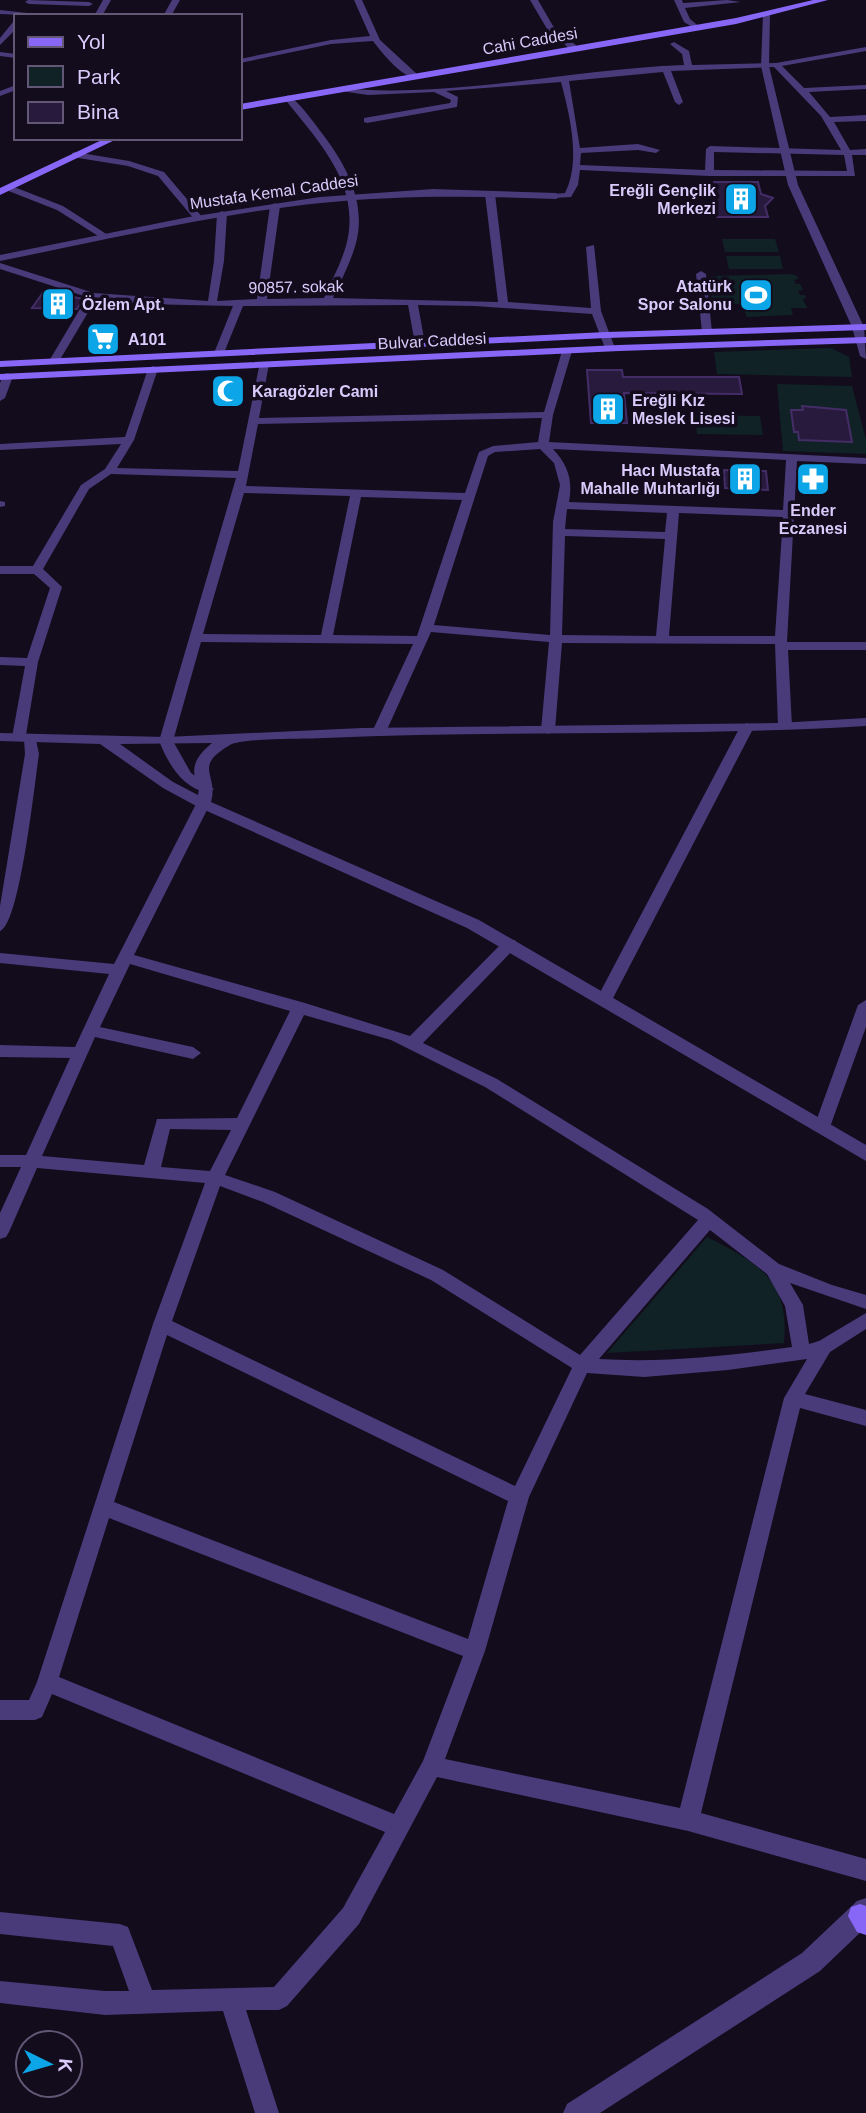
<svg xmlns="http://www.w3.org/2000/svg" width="866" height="2113" font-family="Arial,sans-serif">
  <rect width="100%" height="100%" fill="#120c1c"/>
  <path fill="#102226" d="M722,239H775L779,252H725Z
    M726,256H780L783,269H729Z
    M791,274L797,276L798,279L794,280L796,284H800L803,290L798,291L800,295H805L806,298L803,299L807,308H791L793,315L747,317L742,304H724L721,298H712L707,283H712L710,276Z
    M831,348L849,357L852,377L717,374L714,352Z
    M777,384L852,386L866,440V454L783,451Z
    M695,415L760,416L763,435L697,434Z
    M707,1237C758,1263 790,1280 784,1343L607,1353Z"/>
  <path fill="#281a3c" stroke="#442d67" stroke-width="2" d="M709,182H758L761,194L773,198L765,206L768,217H717Z
    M44,291L83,299L77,309L32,308Z
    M587,370H622L623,377H739L742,394L624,393L627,423H591Z
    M802,406L846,410L852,442L799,440L798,432H794L791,410H803Z
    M724,470L766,471L768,490L725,488Z"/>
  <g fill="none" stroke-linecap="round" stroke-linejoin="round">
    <path fill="#493a79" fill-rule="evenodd" d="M28,0L89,2L93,4L89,6L29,4L25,2Z
      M103,0H111L102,16H94Z
      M172,0H180L171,16H163Z
      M354,0H362L380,40L418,75V79C402,78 382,53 373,41L331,44L240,63V59L331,40L370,36Z
      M530,0H538L553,26L578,47V51H572L547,29Z
      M674,0H682L683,3L727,0L741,2L685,8L690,19L701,28L697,30L684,22Z
      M0,10L27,13L23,15L0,14Z
      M13,22H16V29L0,45V38Z
      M674,42L689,51L692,65L776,63L866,47V51L782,66L804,88L866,85V89L809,92L830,117L866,115V121L834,122L850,150L866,149V155H852L855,176H709L580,170L578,185L571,197L553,198V194L565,193C581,161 570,116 561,82L446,91L458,97L457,107L367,123L364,122V118L450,103L451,100L434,92L368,95L334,90L338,88C452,99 570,69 684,65L682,54L670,44ZM774,67L821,116L841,150L710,146L706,149L705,170L580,165L581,153L638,150L656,153L660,150L638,144L580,148L569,81L663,72L675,102L679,105L683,102L671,71ZM714,152L844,155L847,171L714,170Z
      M0,52L16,54V58L0,56Z
      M16,85V90L0,96V91Z
      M288,95C300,103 312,120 321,132C345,163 367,202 356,243C351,262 341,280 333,298L498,302L485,194L490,191L495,194L508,302L591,308L586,247L594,245L601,311L615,348L614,350L605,348L592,314L475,306L418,305L425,344L420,347L415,344L408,305L243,306L224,353L219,356L214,353L233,306L142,304L96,299L58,363H50L49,361L87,297L0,269V263L94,293L208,301L214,261L217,214L222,211L227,214L224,261L217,301L257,299L270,206L275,203L280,206L267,299L324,298C332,279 344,259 348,237C358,180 316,139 284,98Z
      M75,152L129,161L164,172L203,218L195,220L158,176L128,166L72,157V153Z
      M9,185L63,206L111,237L103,239L57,210L6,190L4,188Z
      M701,271L706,274L712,332L707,335L702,332L696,274Z
      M567,348L572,351L553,415L549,442L866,458V464L797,461L787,642H866V650H788L792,726L790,729H780L778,726L775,644L562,643L555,730L548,734L541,730L549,642L431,632L386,732L379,736L372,732L413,644L201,642L173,741L191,773L214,789L207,793C181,786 169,765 159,741L236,478L111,474L89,489L43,569L62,587L38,662L26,735H35L39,754C35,780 20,925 0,931V906L25,754L24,740H14L12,737L25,666L0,665V657L27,658L50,588L34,574H0V566H33L81,485L105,469L121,444L0,450V444L125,437L148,369L153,366L158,369L134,440L117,468L238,471L260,362L269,364L259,418L544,412L562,351ZM542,418L538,442L493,446L479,452L465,493L246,486L258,424ZM540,449L554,463L560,485L553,522L550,635L434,625L488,456L495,452ZM553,449L786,460L783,510L569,502C573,480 568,465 553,449ZM244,493L350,496L321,635L203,634ZM361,497L462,500L417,636L333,635ZM567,509L667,513L665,532L565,529ZM679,513L783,517L775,636H669ZM565,536L665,539L656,636L562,635Z
      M8,373L13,376L5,398L0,401V383L4,374Z
      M0,501L5,502V506L0,507Z
      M747,723L754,727L612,1000L609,1004H599L596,1000L740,727Z
      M203,800L210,804L134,955L305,1003L410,1036L505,940H515L517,944L515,948L423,1043L497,1079L708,1209L779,1264L832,1285L866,1295V1309L790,1283L803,1305L809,1344L819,1341L866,1313V1329L830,1352L805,1394L866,1410V1426L800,1408L701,1813L866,1859V1881L688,1831L437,1777L359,1924L287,2006L279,2010H246L279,2113H255L223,2011L105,2015L0,2003V1981L105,1991H129L113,1946L0,1934V1912L120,1924L128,1927L152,1990L274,1987L343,1908L385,1832L52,1694L42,1717L35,1720H0V1700H29L37,1682L153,1324L205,1183L37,1168L9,1232L6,1237L0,1239V1213L21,1167H0V1155H26L70,1058L0,1057V1045L75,1047L109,974L0,963V953L114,964L196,804ZM130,964L290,1011L237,1118L157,1119L144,1165L42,1156L95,1037L193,1059L201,1053L193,1047L100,1027ZM304,1015L391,1040L485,1087L698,1220L580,1355L443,1270L275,1192L225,1175ZM170,1129L231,1130L210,1171L161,1167ZM220,1186L263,1202L431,1280L572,1368L515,1486L172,1321ZM710,1230L767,1274L785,1306L792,1347C727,1356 664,1363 599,1359ZM167,1335L508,1501L468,1639L114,1502ZM807,1359L784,1398L680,1808L445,1759L485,1651L529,1497L587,1373L644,1377L728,1370ZM109,1518L463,1656L423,1761L394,1814L59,1677Z
      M866,1000V1027L830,1127L828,1131H816L814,1127L858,1005Z"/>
    <path fill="#493a79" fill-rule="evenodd" d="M763,13L770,15L769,66L798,185L864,327L866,359L860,356L852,327L788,185L761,66Z
      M433,189L556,193L561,196L556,199C477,196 400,195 321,203C213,214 106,240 0,261V255L189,217L320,197Z
      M866,718V726C686,737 505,730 325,738C307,739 242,738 230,745C192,767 219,774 211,802L479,920L866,1145V1161L467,928L198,807L163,788L100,744L0,741V733L166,737L362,728L777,723ZM212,743C195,757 189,769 199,789L198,795L173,782L120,744Z
      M866,1898V1927L820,1971L600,2113H563L567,2104L802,1953L857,1901Z"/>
    <path fill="#8867f7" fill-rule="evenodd" d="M813,0H828L736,24L240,110V104L736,18Z
      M106,138H119L0,195V188Z
      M866,324V330L606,338L0,367V361L606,332Z
      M866,337V343L619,351L0,380V374L619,345Z
      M860,1904L866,1906V1935L857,1932L848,1916L851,1907Z"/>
  </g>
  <defs>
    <g id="building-square" transform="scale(1.75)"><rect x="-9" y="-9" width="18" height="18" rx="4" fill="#0ca5e7" stroke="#120c1c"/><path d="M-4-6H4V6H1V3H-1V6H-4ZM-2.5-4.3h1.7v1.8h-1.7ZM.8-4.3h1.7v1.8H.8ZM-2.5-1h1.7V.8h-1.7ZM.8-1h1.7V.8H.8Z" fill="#fff"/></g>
    <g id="stadium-square" transform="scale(1.75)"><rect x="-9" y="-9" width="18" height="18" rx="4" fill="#0ca5e7" stroke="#120c1c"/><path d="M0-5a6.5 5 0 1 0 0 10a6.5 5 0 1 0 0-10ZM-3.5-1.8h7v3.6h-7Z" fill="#fff"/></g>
    <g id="supermarket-square" transform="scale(1.75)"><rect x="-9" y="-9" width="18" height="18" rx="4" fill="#0ca5e7" stroke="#120c1c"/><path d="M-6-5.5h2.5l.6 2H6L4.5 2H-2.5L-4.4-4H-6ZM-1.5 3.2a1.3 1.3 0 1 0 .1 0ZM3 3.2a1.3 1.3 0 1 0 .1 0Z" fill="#fff"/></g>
    <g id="mosque-square" transform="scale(1.75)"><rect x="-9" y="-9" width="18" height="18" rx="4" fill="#0ca5e7" stroke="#120c1c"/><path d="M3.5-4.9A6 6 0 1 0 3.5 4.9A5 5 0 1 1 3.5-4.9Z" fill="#fff"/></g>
    <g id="pharmacy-square" transform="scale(1.75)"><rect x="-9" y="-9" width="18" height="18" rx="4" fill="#0ca5e7" stroke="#120c1c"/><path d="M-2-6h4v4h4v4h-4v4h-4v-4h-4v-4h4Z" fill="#fff"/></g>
  </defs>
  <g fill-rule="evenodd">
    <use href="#building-square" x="741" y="199"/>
    <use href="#stadium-square" x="756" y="295"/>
    <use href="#building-square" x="58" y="304"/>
    <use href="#supermarket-square" x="103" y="339"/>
    <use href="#mosque-square" x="228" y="391"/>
    <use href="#building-square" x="608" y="409"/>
    <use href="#building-square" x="745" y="479"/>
    <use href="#pharmacy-square" x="813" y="479"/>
  </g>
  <g text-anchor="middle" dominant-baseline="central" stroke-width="7" stroke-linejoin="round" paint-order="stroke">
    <g font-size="16" fill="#dacbfc" stroke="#120c1c">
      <text transform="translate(530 41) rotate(-10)">Cahi Caddesi</text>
      <text transform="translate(274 192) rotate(-8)">Mustafa Kemal Caddesi</text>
      <text transform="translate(296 287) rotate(-1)">90857. sokak</text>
      <text transform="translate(432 341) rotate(-3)">Bulvar Caddesi</text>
    </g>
    <g font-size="16" font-weight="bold" fill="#dacbfc" stroke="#120c1c" text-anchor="start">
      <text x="716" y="190" text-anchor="end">Ereğli Gençlik<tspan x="716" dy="18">Merkezi</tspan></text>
      <text x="732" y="286" text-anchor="end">Atatürk<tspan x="732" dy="18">Spor Salonu</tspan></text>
      <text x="82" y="304">Özlem Apt.</text>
      <text x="128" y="339">A101</text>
      <text x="252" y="391">Karagözler Cami</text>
      <text x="632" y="400">Ereğli Kız<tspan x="632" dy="18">Meslek Lisesi</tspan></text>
      <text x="720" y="470" text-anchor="end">Hacı Mustafa<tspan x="720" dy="18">Mahalle Muhtarlığı</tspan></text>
      <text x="813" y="510" text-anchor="middle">Ender<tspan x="813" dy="18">Eczanesi</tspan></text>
    </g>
  </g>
  <rect x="14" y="14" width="228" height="126" fill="#120c1c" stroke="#625876" stroke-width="2"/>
  <rect x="28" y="37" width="35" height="10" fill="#8867f7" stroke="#625876" stroke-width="2"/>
  <text x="77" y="49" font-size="21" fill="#dacbfc">Yol</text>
  <rect x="28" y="66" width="35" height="21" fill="#102226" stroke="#625876" stroke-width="2"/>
  <text x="77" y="84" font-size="21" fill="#dacbfc">Park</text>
  <rect x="28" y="102" width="35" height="21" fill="#281a3c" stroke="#625876" stroke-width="2"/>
  <text x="77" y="119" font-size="21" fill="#dacbfc">Bina</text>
  <g transform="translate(49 2064) rotate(95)"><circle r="33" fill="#120c1c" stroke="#625876" stroke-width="2"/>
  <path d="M0-5L12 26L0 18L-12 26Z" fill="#0ca5e7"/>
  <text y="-10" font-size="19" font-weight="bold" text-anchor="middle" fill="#dacbfc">K</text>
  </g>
</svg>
